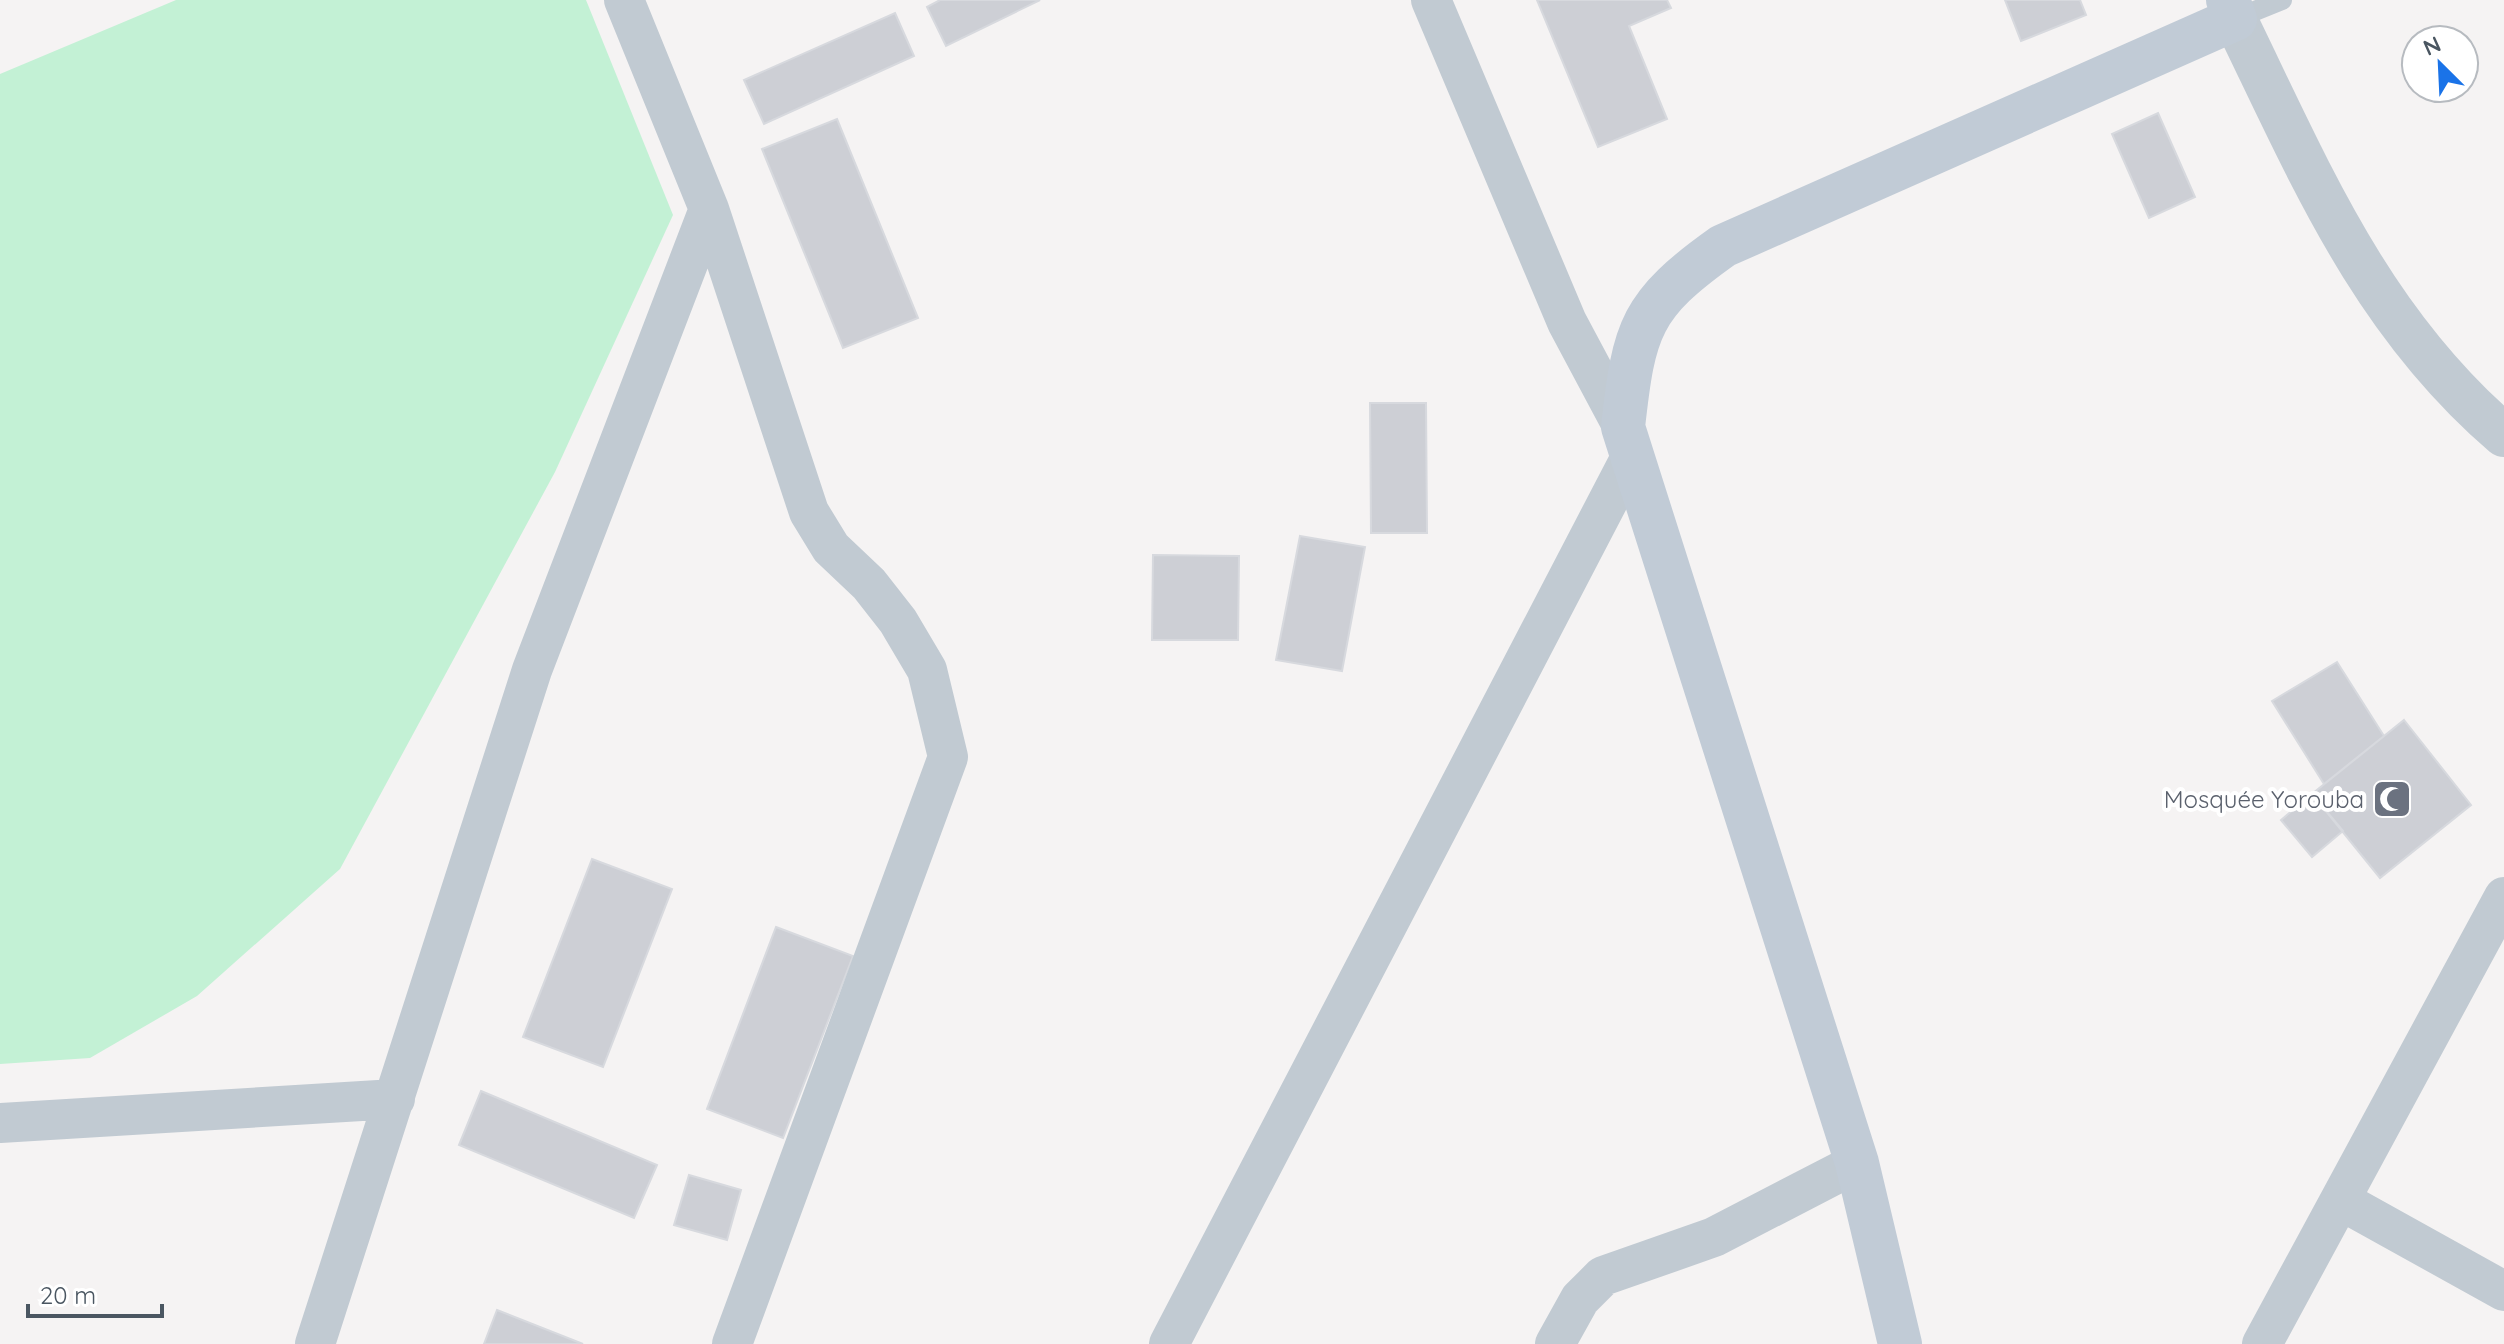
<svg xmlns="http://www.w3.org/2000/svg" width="2504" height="1344" font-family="Quicksand,sans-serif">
  <rect width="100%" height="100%" fill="#f5f3f3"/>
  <path fill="#c3f1d5" d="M176,0H586L673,215L555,472L340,869L197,996L90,1058L0,1064V74Z"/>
  <path fill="#cdcfd5" stroke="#d7d9de" stroke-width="2" d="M940,0H1040L946,46L927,7Z
    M1537,0H1667L1671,8L1629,26L1667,119L1598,147Z
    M2005,0H2080L2086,15L2021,41Z
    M895,13L914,56L764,124L744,80Z
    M2158,113L2195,197L2149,218L2112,134Z
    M837,119L918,318L843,348L762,149Z
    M1370,403H1426L1427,533H1371Z
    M1300,536L1365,547L1342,671L1276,660Z
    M1153,555L1239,556L1238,640H1152Z
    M2337,662L2384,736L2324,784L2272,701Z
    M2404,720L2471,805L2380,878L2312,794Z
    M2312,794L2343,831L2312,857L2281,820Z
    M592,859L672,889L603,1067L523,1037Z
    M776,927L853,956L783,1138L707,1109Z
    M481,1091L657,1165L634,1218L459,1145Z
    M689,1175L741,1190L727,1240L674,1225Z
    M497,1310L583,1344H484Z"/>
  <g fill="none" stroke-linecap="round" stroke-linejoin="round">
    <path stroke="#c1cad2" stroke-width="20" d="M2235,19L2282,0"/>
    <path stroke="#c1cad2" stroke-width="40" d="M624,0L709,209L809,512L831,548L869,584L898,621L927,670L948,757L732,1344
      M1431,0L1567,322L1623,427
      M0,1123L395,1099
      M2340,1200L2504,1291
      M315,1344L532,670L709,209
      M1169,1344L1631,457
      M1555,1344L1580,1299L1603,1276L1714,1237L1857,1163
      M2262,1344L2504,897"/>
    <path stroke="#c1cad2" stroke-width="44" d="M2235,19C2310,173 2370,320 2504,435"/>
    <path stroke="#c1cbd6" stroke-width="44" d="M1900,1344L1857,1163L1623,427C1634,328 1640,305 1723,246L2235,19L2228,0"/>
  </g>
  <defs>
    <g id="mosque-square" transform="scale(2)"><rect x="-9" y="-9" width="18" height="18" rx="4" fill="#6b7280" stroke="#fff"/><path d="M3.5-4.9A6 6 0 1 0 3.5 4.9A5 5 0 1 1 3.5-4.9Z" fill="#fff"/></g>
  </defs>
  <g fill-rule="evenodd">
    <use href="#mosque-square" x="2392" y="799"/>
  </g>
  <g text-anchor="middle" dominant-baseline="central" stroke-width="8" stroke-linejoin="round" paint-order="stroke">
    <g font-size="24" fill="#5b616d" stroke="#fff" text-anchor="end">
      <text x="2364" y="799">Mosquée Yorouba</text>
    </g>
  </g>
  <g transform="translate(2440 64) rotate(336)"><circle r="38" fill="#ffffff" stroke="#b7bbc0" stroke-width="2"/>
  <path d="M0-6L14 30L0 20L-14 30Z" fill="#1a73e8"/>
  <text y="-12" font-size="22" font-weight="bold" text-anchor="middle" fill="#4a5661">N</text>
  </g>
  <path d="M28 1304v12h134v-12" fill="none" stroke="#4a5661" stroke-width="4"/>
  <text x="40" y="1304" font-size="24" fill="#4a5661" stroke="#ffffff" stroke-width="6" paint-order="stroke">20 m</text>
</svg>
